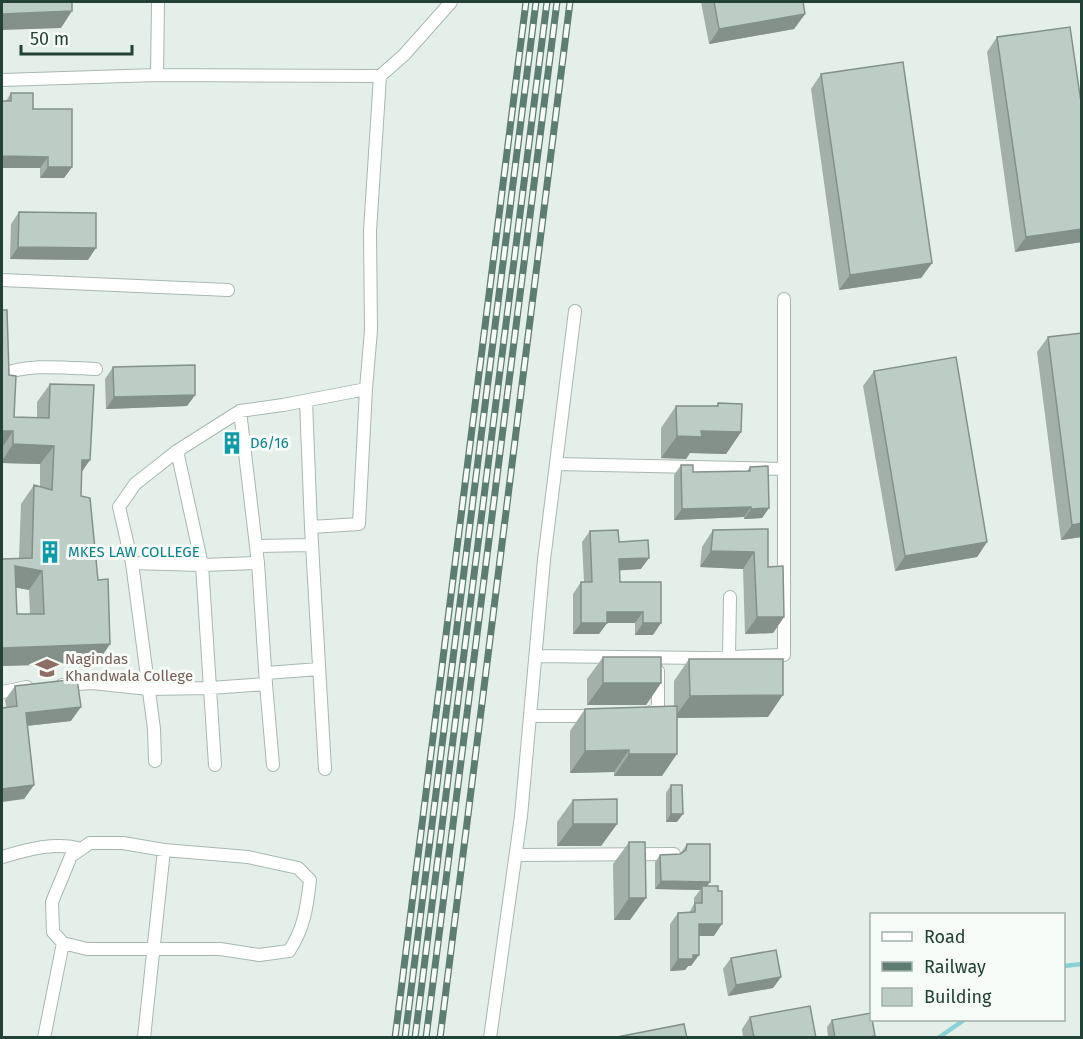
<svg xmlns="http://www.w3.org/2000/svg" width="1083" height="1039" font-family="'Fira Sans',sans-serif">
  <rect width="100%" height="100%" fill="#e5efe9"/>
  <g fill="none" stroke-linecap="round" stroke-linejoin="round">
    <path stroke="#8ad1d6" stroke-width="4.5" d="M1064,966L1082,964
      M938,1038L964,1020"/>
    <g stroke="#a7b8b0" stroke-width="14">
      <path id="minor" d="M157,75L158,2
        M380,76L404,55L451,2
        M2,80L157,75L380,76L370,231L371,330L366,389L283,405L240,411L177,451L202,565L215,765
        M2,280L228,290
        M2,375C26,363 69,368 96,369
        M306,401L311,527L359,524L366,389
        M556,464L784,469
        M311,527L325,769
        M257,546L312,545
        M132,563L119,507L135,484L177,451
        M536,656L706,658L784,655V299
        M729,657L730,597
        M266,673L319,669
        M266,684L273,765
        M62,685L92,683L149,689L210,688L266,684L258,563
        M2,692L27,687
        M646,715L658,708V671
        M530,716H595
        M155,761L154,729L132,563L202,565L258,563L240,411
        M90,843H123L164,850L248,857L298,868L310,880C307,907 304,929 289,951L259,955L220,949H87L63,943L53,932L52,902L71,856Z
        M516,855L674,854
        M2,857C26,850 56,841 81,849
        M44,1038L63,943
        M144,1038L164,850
        M490,1038L521,816L544,560L575,311"/>
    </g>
    <use href="#minor" stroke="#fff" stroke-width="12"/>
    <g stroke="#5d7d72" stroke-width="7">
      <path id="rail" d="M395,1038L526,2
        M405,1038L536,2
        M415,1038L547,2
        M426,1038L557,2
        M440,1038L570,2"/>
    </g>
    <use href="#rail" stroke="#f6fbf8" stroke-width="4.5" stroke-dasharray="14" stroke-linecap="butt"/>
  </g>
  <path fill="#a2b0a9" fill-rule="evenodd" d="M701,2H803L805,14L794,29L709,44Z
    M997,37L1082,242L1015,252L987,52Z
    M821,74L932,263L921,278L839,290L811,89Z
    M11,93L33,109L72,167L64,178H40V168H2V101H6Z
    M19,212L88,260L10,259L11,224Z
    M2,310L14,417L37,418V402L50,384L81,473V496L110,644L97,663L2,666L19,558L21,504L34,485L40,487V464L2,463ZM16,587L29,590L30,614H17Z
    M1048,337L1082,537L1061,540L1037,352Z
    M113,367L195,395L187,406L106,409L105,379Z
    M874,371L987,542L977,557L895,571L863,386Z
    M718,403L741,432L726,454L690,453L686,459L661,458V428L676,406H716Z
    M681,465L693,472L747,471L750,467L769,508L762,518L744,519V517L674,520V475Z
    M768,529V567L784,617L773,633L745,634L743,569L700,567L702,547L713,530Z
    M590,531L619,542L641,569L619,570L620,582H661L653,635H635V623H607L599,634H573V594L581,582H584L582,542Z
    M603,657L661,683L646,705H587V679Z
    M689,659L768,717L677,718L662,776H614V772L570,773V731L585,709L674,706V681Z
    M15,686L71,721L27,726L34,785L24,799L5,700Z
    M671,785L677,822H666V793Z
    M573,800L617,824L601,846H557V822Z
    M629,842L630,920H614L613,864Z
    M687,844L710,882L707,886L714,936H699L691,966H688L685,970L670,971V924L678,913H689L694,904V898L700,890L655,889V862L660,855L680,854Z
    M731,958L781,977L773,988L728,996L723,969Z
    M750,1017L816,1038H743L742,1029Z
    M832,1020L875,1036L874,1038H828L827,1027Z"/>
  <path fill="#84908a" d="M72,11L61,28L2,30V14Z
    M805,14L794,29L709,44L719,29Z
    M2,156L48,157L40,168H2Z
    M48,167H72L64,178H40Z
    M1082,229V242L1015,252L1026,237Z
    M18,247L96,248L88,260L10,259Z
    M932,263L921,278L839,290L850,275Z
    M195,395L187,406L106,409L114,397Z
    M2,431H13L2,448Z
    M701,431L741,432L726,454L690,453L686,459L661,458L677,436Z
    M13,444L54,446L40,464L2,463V461Z
    M82,460H90L77,479Z
    M751,507L744,517L674,520L682,509Z
    M769,508L762,518L744,519L751,509Z
    M1082,523V537L1061,540L1072,525Z
    M987,542L977,557L895,571L905,556Z
    M711,551L754,552L743,569L700,567Z
    M649,558L641,569L611,571L619,559Z
    M15,566L42,571L29,590L2,585Z
    M607,612H643L635,623H607L599,634H573L581,623Z
    M757,617H784L773,633L745,634Z
    M643,623H661L653,635H635Z
    M110,644L97,663L2,666V648Z
    M603,683H661L646,705H587Z
    M783,695L768,717L674,718L690,696Z
    M81,707L71,721L16,727L26,713Z
    M629,750L614,772L570,773L585,751Z
    M629,754H677L662,776H614Z
    M34,785L24,799L2,802V789Z
    M671,814H683L677,822H666Z
    M573,824H617L601,846H557Z
    M661,881L710,882L704,890L702,886L700,890L655,889Z
    M629,898H646L630,920H614Z
    M699,924H722L714,936H691Z
    M693,955H699L691,966H688L685,970L670,971L678,959Z
    M781,977L773,988L728,996L736,985Z"/>
  <path fill="#bccdc5" stroke="#84908a" stroke-width="1.5" fill-rule="evenodd" d="M2,2H72V11L2,14Z
    M714,2H803L805,14L719,29Z
    M1070,27L1082,109V229L1026,237L997,37Z
    M903,62L932,263L850,275L821,74Z
    M11,93H33V109H72V167H48V157L2,156V101H11Z
    M19,212L96,213V248L18,247Z
    M2,310H7L9,375L16,376L14,417L49,418L50,384L94,385L90,460H82L81,496L90,498L98,580L108,579L110,644L2,648V559L32,558L34,485L52,490L54,446L13,444V431H2ZM15,566L42,571L44,614H17Z
    M1082,333V523L1072,525L1048,337Z
    M956,357L987,542L905,556L874,371Z
    M195,365V395L114,397L113,367Z
    M718,403L742,404L741,432L701,431L702,437L677,436L676,406H718Z
    M681,465H693V472L750,471V467L768,466L769,508L751,509V507L682,509Z
    M768,529V567L783,566L784,617H757L754,552L711,551L713,530Z
    M618,530L619,542L648,540L649,558L619,559L620,582H661V623H643V612H607V623H581V582H592L590,531Z
    M603,657H661V683H603Z
    M689,659H783V695L690,696Z
    M77,679L81,707L26,713L34,785L2,789V793V708L17,706L15,686Z
    M677,706V754H629V750L585,751V709Z
    M671,785H682L683,814H671Z
    M617,799V824H573V800Z
    M629,842H645L646,898H629Z
    M687,844H710V882L661,881L660,855L680,854L686,850Z
    M702,886H718V891H722V924H699V955H693V959H678V913L695,912V903H702Z
    M776,950L781,977L736,985L731,958Z
    M810,1006L816,1038H754L750,1017Z
    M871,1013L875,1036L864,1038H835L832,1020Z
    M684,1024L687,1038H612Z"/>
  <defs>
    <g id="building-bare" transform="scale(1.8)"><path d="M-4-6H4V6H1V3H-1V6H-4ZM-2.5-4.3h1.7v1.8h-1.7ZM.8-4.3h1.7v1.8H.8ZM-2.5-1h1.7V.8h-1.7ZM.8-1h1.7V.8H.8Z" fill="#0f9aa8" stroke="#f6fbf8" stroke-width="2.5" paint-order="stroke"/></g>
    <g id="university-bare" transform="scale(1.8)"><path d="M0-5L7-2L0 1L-7-2ZM-4 1L0 2.5L4 1V4Q0 6-4 4Z" fill="#8d6e63" stroke="#f6fbf8" stroke-width="2.5" paint-order="stroke"/></g>
  </defs>
  <g fill-rule="evenodd">
    <use href="#building-bare" x="232" y="443"/>
    <use href="#building-bare" x="50" y="552"/>
    <use href="#university-bare" x="47" y="668"/>
  </g>
  <g text-anchor="middle" dominant-baseline="central" stroke-width="6" stroke-linejoin="round" paint-order="stroke">
    <g font-size="15" fill="#0d838f" stroke="#f6fbf8" text-anchor="start">
      <text x="250" y="443">D6/16</text>
      <text x="68" y="552">MKES LAW COLLEGE</text>
    </g>
    <g font-size="15" fill="#785e54" stroke="#f6fbf8" text-anchor="start">
      <text x="65" y="659">Nagindas<tspan x="65" dy="17">Khandwala College</tspan></text>
    </g>
  </g>
  <rect width="1083" height="1039" fill="none" stroke="#224237" stroke-width="6"/>
  <rect x="870" y="913" width="195" height="108" fill="#f6fbf8" stroke="#a1b1ab" stroke-width="1.5"/>
  <rect x="882" y="932" width="30" height="9" fill="#ffffff" stroke="#a1b1ab" stroke-width="1.5"/>
  <text x="924" y="943" font-size="18" fill="#224237">Road</text>
  <rect x="882" y="962" width="30" height="9" fill="#5d7d72" stroke="#a1b1ab" stroke-width="1.5"/>
  <text x="924" y="973" font-size="18" fill="#224237">Railway</text>
  <rect x="882" y="988" width="30" height="18" fill="#bccdc5" stroke="#a1b1ab" stroke-width="1.5"/>
  <text x="924" y="1003" font-size="18" fill="#224237">Building</text>
  <path d="M21 45v9h111v-9" fill="none" stroke="#224237" stroke-width="3"/>
  <text x="30" y="45" font-size="18" fill="#224237" stroke="#f6fbf8" stroke-width="4.5" paint-order="stroke">50 m</text>
</svg>
